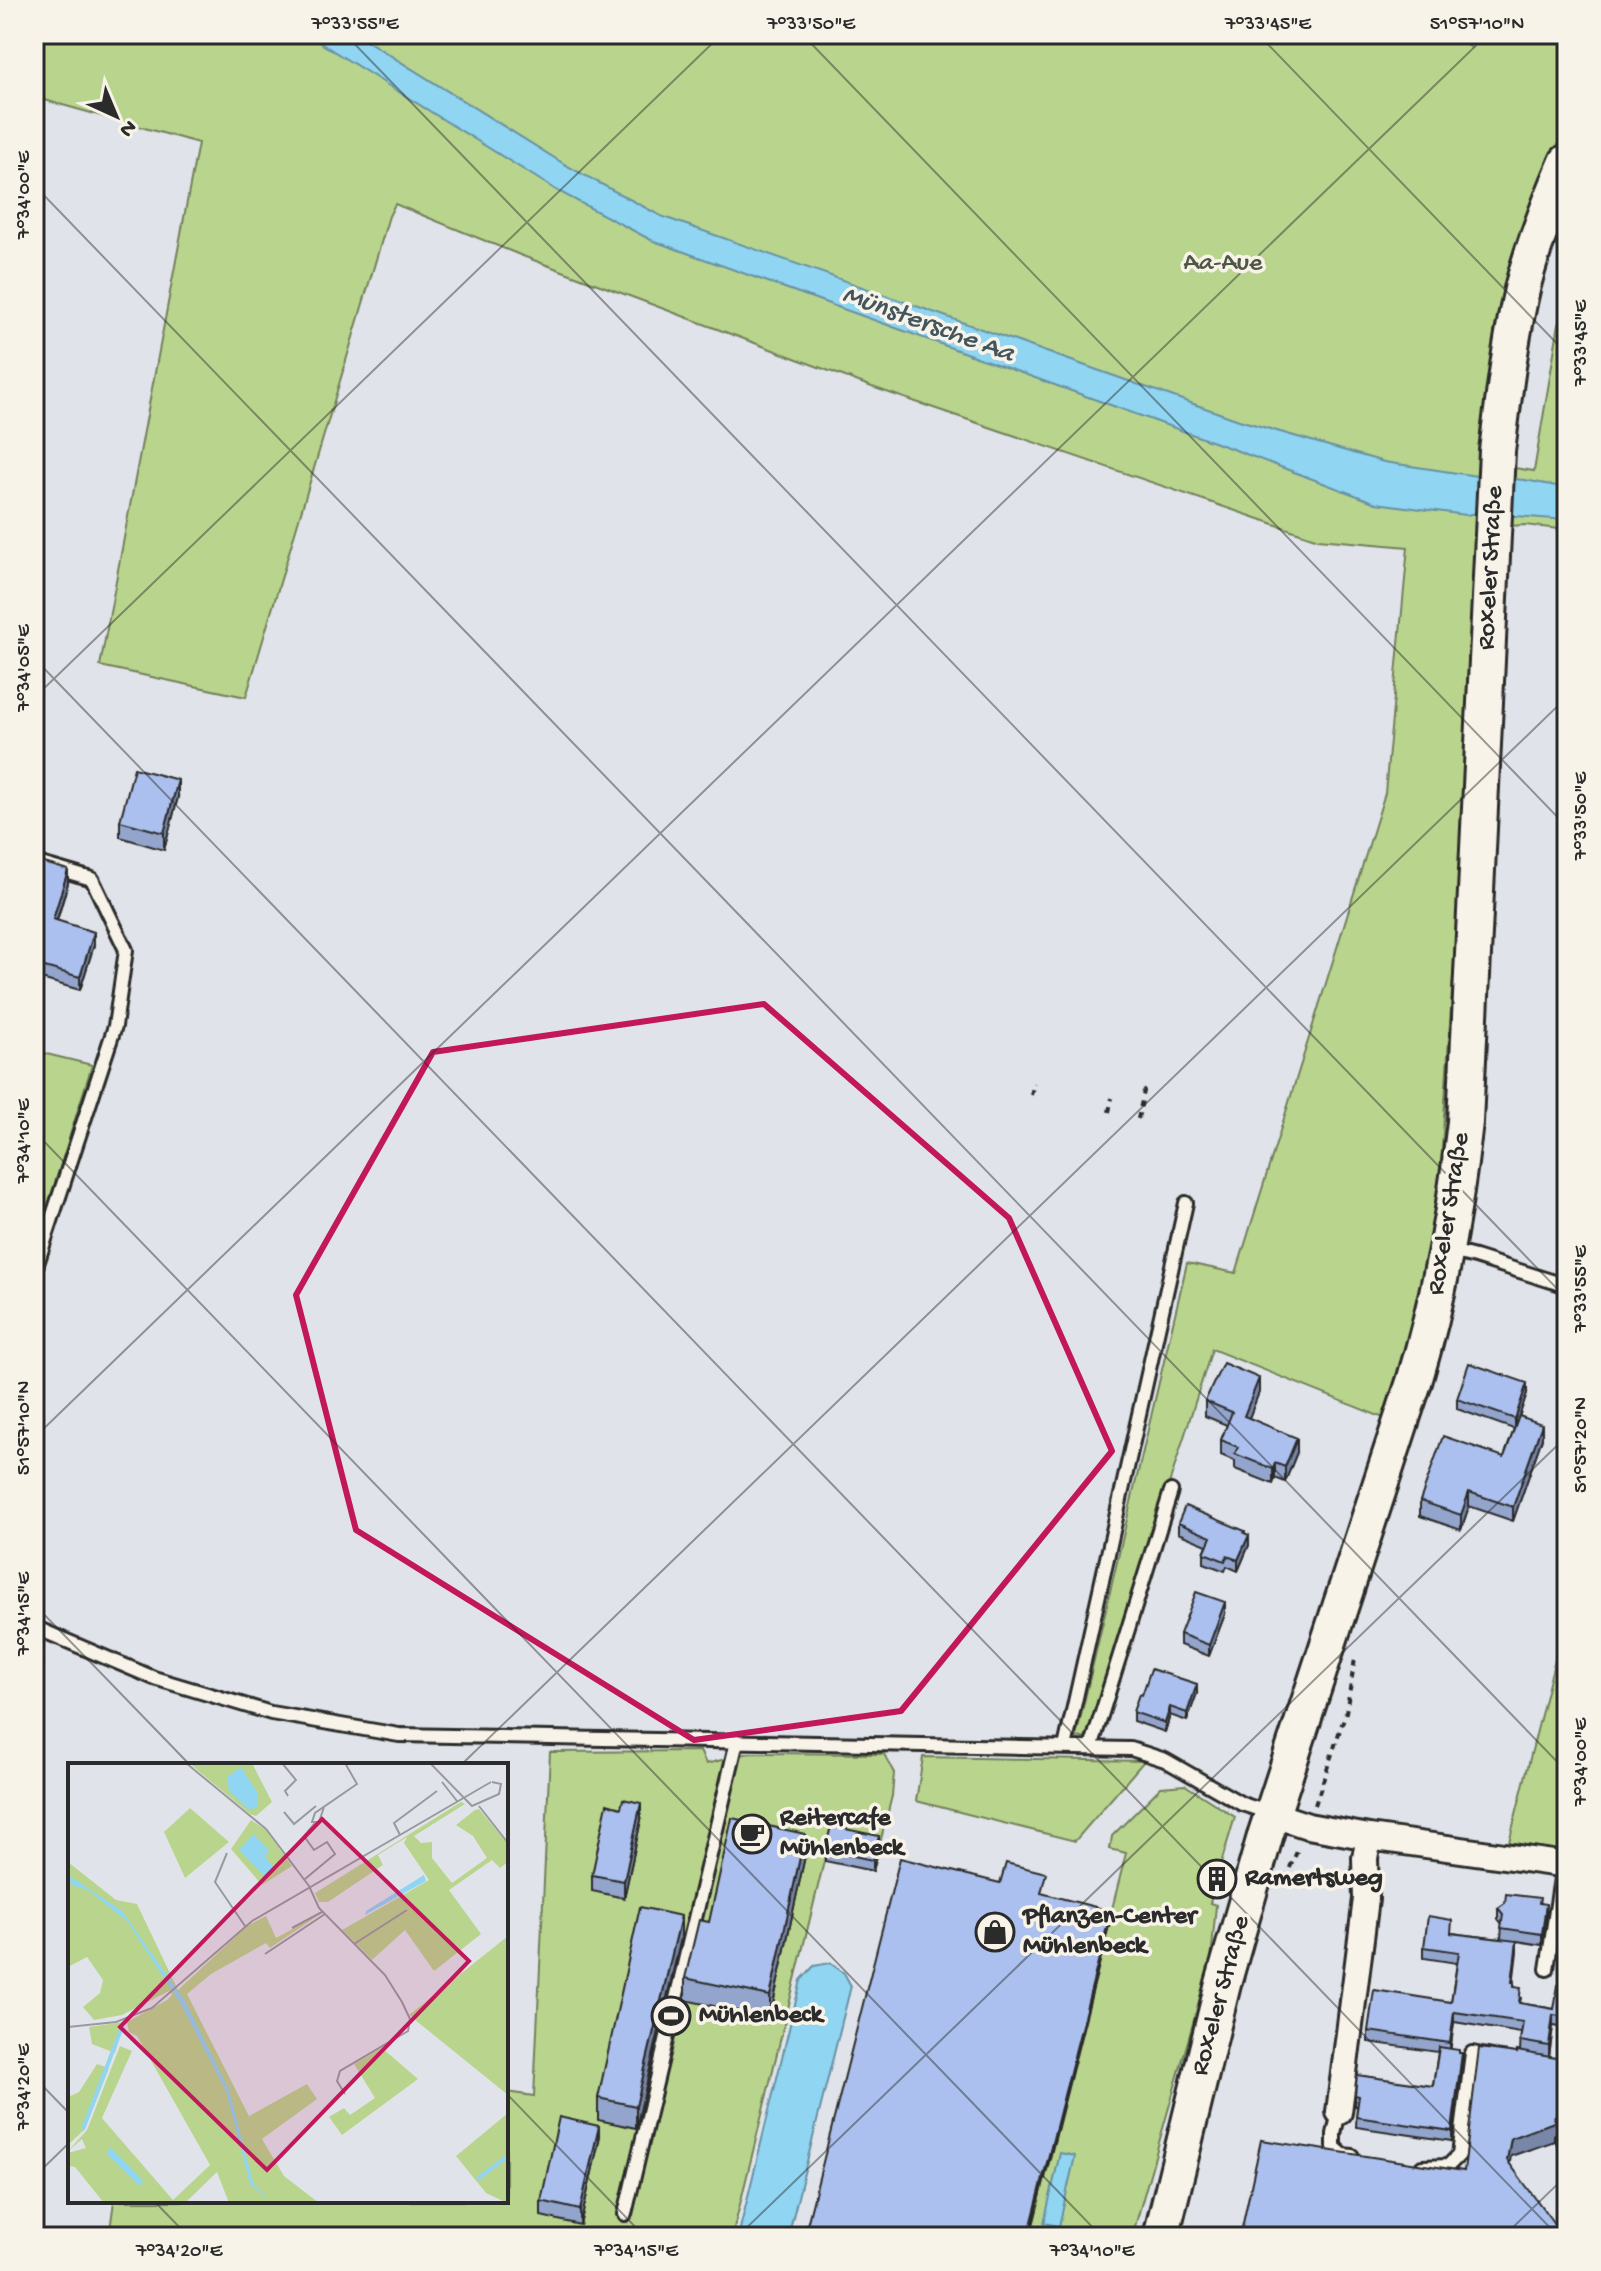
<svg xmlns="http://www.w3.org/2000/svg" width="1601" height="2271" font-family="'Gochi Hand',sans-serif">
  <rect width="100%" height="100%" fill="#e0e4ea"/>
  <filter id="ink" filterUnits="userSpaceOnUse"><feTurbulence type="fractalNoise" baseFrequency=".0125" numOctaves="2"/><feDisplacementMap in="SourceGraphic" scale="16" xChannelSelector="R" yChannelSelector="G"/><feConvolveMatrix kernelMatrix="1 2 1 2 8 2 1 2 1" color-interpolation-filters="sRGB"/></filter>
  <g filter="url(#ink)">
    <path fill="#b9d58d" stroke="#72805c" stroke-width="2" d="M34,34H1450L1470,47L1466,34H1548L1567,49V127L1537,196L1508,467L1534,471L1567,276V576L1560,574L1559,529L1525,525L1477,528L1464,801L1435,1260L1386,1419L1212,1349L1088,1739L1076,1737L1187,1263L1236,1273L1385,793L1408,547L1318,539L872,387L520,255L395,204L389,216L246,697L100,666L198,143L34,97Z
      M34,1051L92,1065L34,1250Z
      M1567,1611V1852L1509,1842Z
      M34,1637L44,1641L34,1772Z
      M700,1751L706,1764L749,1753L884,1754L894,1773L892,1796L879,1847L830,1837L732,2237H109L114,2201H506V2092L534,2096L550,1752Z
      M923,1757L1144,1761L1075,1841L916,1801Z
      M1185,1785L1235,1817L1219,1870H1216L1211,1886L1214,1887L1210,1903L1216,1905L1211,1960L1132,2237H1030L1126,1853L1110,1849L1112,1836L1161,1787Z"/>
    <path fill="#90d5f2" stroke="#6891a2" stroke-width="2" d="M306,34H356L569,167L661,216L1239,420L1384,462L1477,476L1525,480L1567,488V520L1477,513L1466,515L1376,503L1230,448L651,240L556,190Z
      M830,1963L844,1973L851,1986L788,2237H738L801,1980L814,1966Z
      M1060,2153L1075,2156L1059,2226L1044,2223Z"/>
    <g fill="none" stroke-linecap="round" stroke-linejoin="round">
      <g stroke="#2b2b2b" stroke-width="18">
        <path id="service" d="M34,862L92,879L126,950L115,1026L34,1273
          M1447,1250L1475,1257L1567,1286
          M34,1627L154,1678L271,1713L399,1735L1131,1749L1165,1760L1242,1804L1270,1813
          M1065,1747L1186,1203
          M1091,1748L1171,1491
          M1547,1969L1563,1865
          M1339,2112L1334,2134V2147L1343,2155L1352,2156
          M1563,2138L1567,2150
          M1422,2167L1448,2166L1459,2155L1472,2053L1493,2057
          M625,2214L737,1741"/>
      </g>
      <g stroke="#2b2b2b" stroke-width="30">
        <path id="minor" d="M1272,1814L1308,1826L1369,1837L1567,1865
          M1339,2112L1366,1899L1365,1858L1369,1837"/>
      </g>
      <g stroke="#2b2b2b" stroke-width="40">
        <path id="secondary" d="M1161,2237L1223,1984L1266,1833L1414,1382C1440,1295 1455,1212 1465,1122L1497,451C1504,396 1510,340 1523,285C1534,243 1550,202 1567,162"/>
      </g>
      <path stroke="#2b2b2b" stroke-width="4" stroke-dasharray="6 6" stroke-linecap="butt" d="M1031,1095L1034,1083
        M1109,1112L1112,1098
        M1138,1119L1144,1091L1139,1090
        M1315,1805L1346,1712L1355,1659
        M1285,1879L1299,1847"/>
      <use href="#service" stroke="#f7f3e8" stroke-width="12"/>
      <use href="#minor" stroke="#f7f3e8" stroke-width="24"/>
      <use href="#secondary" stroke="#f7f3e8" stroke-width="34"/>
    </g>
    <path fill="#93a5cd" stroke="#2b2b2b" stroke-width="2" d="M178,797L164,850L120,837V821Z
      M34,860L68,883L57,921L94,945L80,990L34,977Z
      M1259,1392L1249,1418L1297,1452L1285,1482L1275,1478L1273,1484L1235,1469V1461L1221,1455V1440L1227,1425L1205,1416V1401Z
      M1527,1393L1519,1416L1542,1438L1513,1521L1469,1506L1461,1530L1420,1516V1501L1504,1457L1514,1429L1457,1409V1399Z
      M1178,1523L1245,1533L1249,1545L1238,1571L1227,1566L1225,1571L1204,1563V1553L1207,1545L1178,1533Z
      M1225,1614L1209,1656L1180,1645V1634Z
      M1197,1693L1187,1721L1170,1715L1165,1732L1133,1721V1712L1142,1695Z
      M641,1820L624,1898L592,1891V1875Z
      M879,1847L873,1871L825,1861V1850Z
      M805,1856L770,2018L685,2000V1978Z
      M1540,1903L1546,1915L1542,1945L1517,1941L1513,1982L1521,1998L1520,2003L1554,2009L1567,1987V2028L1553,2026L1549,2057L1567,2060V2131L1566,2129L1559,2130L1554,2135V2141L1464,2171L1517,2053L1520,2052L1521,2033L1454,2022L1450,2049L1459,2053L1462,2064L1452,2141L1356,2127L1357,2106H1355V2095L1433,2086L1438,2052L1368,2042V2031L1451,2002L1457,1963L1424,1958V1947L1452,1933L1501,1939L1502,1924L1498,1919V1908Z
      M1567,1907V1949L1559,1948V1937Z
      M681,1938L636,2128L598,2120V2098Z
      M599,2141L580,2225L541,2216V2201Z"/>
    <path fill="#7886a7" stroke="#2b2b2b" stroke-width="2" d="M178,780V797L164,850V833Z
      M68,870V883L53,932V919Z
      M94,932V945L80,990V977Z
      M1259,1378V1392L1244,1431V1416Z
      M1527,1383V1393L1515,1429V1419Z
      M1542,1424V1438L1513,1521V1507Z
      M1297,1438V1452L1285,1482V1467Z
      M1275,1463V1478L1273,1484V1469Z
      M1469,1492V1506L1461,1530V1515Z
      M1249,1535V1545L1238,1571V1560Z
      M1225,1602V1614L1209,1656V1645Z
      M1197,1684V1693L1187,1721V1713Z
      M1170,1707V1715L1165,1732V1723Z
      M641,1803V1820L624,1898V1881Z
      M805,1834V1856L770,2018V1996Z
      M879,1836V1847L873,1871V1860Z
      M1546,1904V1915L1542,1945V1934Z
      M1111,1911V1918L1030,2237H1028Z
      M681,1916V1938L636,2128V2106Z
      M1517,1941V1952L1512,1993V1982Z
      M1454,2012V2022L1450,2054V2043Z
      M1553,2015V2026L1549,2057V2046Z
      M1462,2053V2064L1452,2141V2131Z
      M1559,2111V2130L1554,2135V2141L1511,2156L1507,2179V2160L1511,2138L1554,2117Z
      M599,2126V2141L580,2225V2210Z"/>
    <path fill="#abc0ee" stroke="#2b2b2b" stroke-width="2" d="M134,768L178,780L164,833L120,821Z
      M34,860L68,870L53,919L94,932L80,977L34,964Z
      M1223,1363L1259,1378L1244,1416L1297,1438L1285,1467L1275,1463L1273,1469L1235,1454L1238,1447L1221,1440L1232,1412L1205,1401Z
      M1469,1363L1527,1383L1515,1419L1457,1399Z
      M1519,1416L1542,1424L1513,1507L1469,1492L1461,1515L1420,1501L1443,1436L1504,1457Z
      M1185,1506L1245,1531L1244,1533L1249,1535L1238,1560L1227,1556L1225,1561L1204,1553L1211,1537L1178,1523Z
      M1196,1592L1225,1602L1209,1645L1180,1634Z
      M1151,1669L1197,1684L1187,1713L1170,1707L1165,1723L1133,1712L1139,1694L1142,1695Z
      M623,1799L641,1803L624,1881L592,1875L607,1804L621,1808Z
      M732,1818L805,1834L770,1996L685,1978L699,1920L709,1922Z
      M831,1826L879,1836L873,1860L825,1850Z
      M900,1858L1000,1883L1006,1863L1046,1873L1041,1893L1111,1911L1028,2237H804Z
      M1506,1894L1540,1898L1539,1903L1546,1904L1542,1934L1501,1928L1503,1914L1498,1908L1505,1903Z
      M640,1907L681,1916L636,2106L598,2098Z
      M1564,1907H1567V1938L1559,1937Z
      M1428,1916L1452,1920L1451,1933L1517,1941L1512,1982H1514V1986L1521,1987L1519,2003L1554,2009L1558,1985L1567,1987V2017L1553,2015L1549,2046L1520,2041L1523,2022L1454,2012L1450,2043L1368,2031L1374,1990L1451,2002L1459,1952L1424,1947Z
      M1439,2047L1459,2050V2053H1462L1452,2131L1356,2117L1359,2096L1355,2095L1357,2075L1433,2086Z
      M1479,2048L1517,2053V2051L1567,2060V2112L1566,2111H1559L1554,2117V2122L1511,2138L1507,2160L1564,2237H1240L1261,2140L1464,2171Z
      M559,2117L599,2126L580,2210L541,2201Z"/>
  </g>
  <path fill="none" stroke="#c2185b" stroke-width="6" stroke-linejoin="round" d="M764,1004L1009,1218L1112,1451L901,1711L694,1740L356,1530L296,1295L433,1052Z"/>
  <path fill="none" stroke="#2b2b2b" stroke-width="2" stroke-opacity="0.45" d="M345,34L1567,1299M802,34L1567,827M1258,34L1567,354M34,185L1567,1772M34,658L1559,2237M34,698L722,34M34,1131L1102,2237M34,1438L1488,34M34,1604L190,1765M461,1765L1567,697M34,2077L70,2114M506,2093L645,2237M34,2177L70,2142M154,2201L189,2237M737,2237L1567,1436M1503,2237L1567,2175"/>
  <defs>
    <g id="cafe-ring" transform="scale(2)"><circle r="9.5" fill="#f7f3e8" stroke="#2b2b2b" stroke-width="1.5"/><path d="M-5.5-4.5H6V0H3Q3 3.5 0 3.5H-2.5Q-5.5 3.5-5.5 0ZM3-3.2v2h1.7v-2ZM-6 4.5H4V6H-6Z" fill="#2b2b2b"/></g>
    <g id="building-ring" transform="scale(2)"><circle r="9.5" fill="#f7f3e8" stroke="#2b2b2b" stroke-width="1.5"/><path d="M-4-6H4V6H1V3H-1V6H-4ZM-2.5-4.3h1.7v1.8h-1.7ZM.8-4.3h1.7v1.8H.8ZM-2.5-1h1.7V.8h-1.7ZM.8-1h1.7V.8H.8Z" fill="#2b2b2b"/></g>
    <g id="shop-ring" transform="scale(2)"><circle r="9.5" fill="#f7f3e8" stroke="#2b2b2b" stroke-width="1.5"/><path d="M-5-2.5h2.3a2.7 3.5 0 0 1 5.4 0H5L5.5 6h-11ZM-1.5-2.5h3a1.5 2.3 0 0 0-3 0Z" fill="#2b2b2b"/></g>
    <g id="stadium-ring" transform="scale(2)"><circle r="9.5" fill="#f7f3e8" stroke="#2b2b2b" stroke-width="1.5"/><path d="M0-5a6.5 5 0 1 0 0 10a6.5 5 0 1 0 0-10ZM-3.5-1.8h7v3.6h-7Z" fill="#2b2b2b"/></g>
  </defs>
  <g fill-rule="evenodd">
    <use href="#cafe-ring" x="752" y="1834"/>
    <use href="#building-ring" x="1217" y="1879"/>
    <use href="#shop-ring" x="995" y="1932"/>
    <use href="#stadium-ring" x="671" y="2016"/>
  </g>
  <g text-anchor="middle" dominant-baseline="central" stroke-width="7" stroke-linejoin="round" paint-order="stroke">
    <g font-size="26" fill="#4e5644" stroke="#f7f3e8">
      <text x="1223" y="264">Aa-Aue</text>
    </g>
    <g font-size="26" fill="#2b2b2b" stroke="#f7f3e8">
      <text transform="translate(1492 568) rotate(-87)">Roxeler Straße</text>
      <text transform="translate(1450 1214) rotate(-81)">Roxeler Straße</text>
      <text transform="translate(1222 1996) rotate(-75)">Roxeler Straße</text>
    </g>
    <g font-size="26" font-weight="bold" fill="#2b2b2b" stroke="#f7f3e8" text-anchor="start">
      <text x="780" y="1819">Reitercafe<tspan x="780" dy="30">Mühlenbeck</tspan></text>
      <text x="1245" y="1879">Ramertsweg</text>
      <text x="1023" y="1917">Pflanzen-Center<tspan x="1023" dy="30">Mühlenbeck</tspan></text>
      <text x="699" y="2016">Mühlenbeck</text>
    </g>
    <g font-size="28" font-style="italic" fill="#44565d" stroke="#f7f3e8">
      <text transform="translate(928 325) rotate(20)">Münstersche Aa</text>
    </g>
  </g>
  <g transform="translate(68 1763)">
    <rect width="440" height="440" fill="#e0e4ea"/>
    <path d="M121,0H184L204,39L188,53L182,51ZM393,39L397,41L346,73L353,80L364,79V95L384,120L419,95L405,73L388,62L407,47L411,46L440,81V99L432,105L424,97L381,127L413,171L366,208L337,167L304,197L274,167L361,117L336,80L339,74L310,92L315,102L260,139H251L247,130ZM122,45L161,79L117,115L96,69ZM183,57L198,67L224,103L194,122L163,86ZM0,99L48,137L69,141L110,227L179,163L198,153L208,175L254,150L202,185L198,180L143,211L119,231L181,353L239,321L249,336L194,376L216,413L251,440H161L149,409L117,440H36L7,404L0,403V390L18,385L14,376L0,388L19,367L52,283L64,288L34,355L105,437L142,402L69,273L61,269L59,259L99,237L104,232L101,228L54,252L26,257L15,244L32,230L35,217L19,194L0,204ZM440,173V332L341,252ZM56,259L47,290L24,281L21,264ZM314,285L350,316L274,372L261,354L276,345L282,352L307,335L286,301ZM29,301L41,305L17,366L1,381L0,334L11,329ZM440,350V440H439L418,430L388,393Z" fill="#b9d58d"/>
    <path d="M173,4L190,31V45L180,46L161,28L159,14ZM186,71L201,88L198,93L190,85L205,103L198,115L171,87ZM0,112L54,148L117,238L161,327L185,420L204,440L182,421L158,328L113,241L59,158L20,127L4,122ZM356,112L358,118L297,152L298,148ZM42,384L75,418L72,423L39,391Z" fill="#90d5f2"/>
    <path fill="none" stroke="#90d5f2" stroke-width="4" d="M15,366L54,264M409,416L440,393"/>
    <path fill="none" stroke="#989a9e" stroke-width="2" d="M118,0L198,66L241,123L251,145L317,212L334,239L342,256L340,268L272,308L269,318L277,331M214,0L228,17L217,28L220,33M362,0L404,43L431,31L433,21L424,19M374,19L389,38M411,43L440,80M256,44L251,59H244L247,50L289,21L277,0M216,49L226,61L248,43M332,72L326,60L369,28M159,90L147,119L177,163M237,116L267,91L259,79L246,87L236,73L247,60M224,165L254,149M286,181L339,147M197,191L257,151M0,264L48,259L84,245L184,158L423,19"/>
    <path fill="#c2185b" fill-opacity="0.15" stroke="#c2185b" stroke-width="4" d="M254,56L401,198L199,407L52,264Z"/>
    <rect width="440" height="440" fill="none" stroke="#2b2b2b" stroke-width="4"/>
  </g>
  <rect width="1601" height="2271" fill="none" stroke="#f7f3e8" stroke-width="88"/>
  <g transform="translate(116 116) rotate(136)" stroke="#f7f3e8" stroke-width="6" paint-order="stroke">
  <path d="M0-6L14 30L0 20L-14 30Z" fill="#2b2b2b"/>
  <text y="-12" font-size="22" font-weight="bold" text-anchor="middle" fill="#2b2b2b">N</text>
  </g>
  <rect x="44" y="44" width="1513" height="2183" fill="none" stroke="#2b2b2b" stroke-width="3"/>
  <g font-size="20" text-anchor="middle" fill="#2b2b2b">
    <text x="355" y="29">7°33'55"E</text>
    <text x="811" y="29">7°33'50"E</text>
    <text x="1268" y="29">7°33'45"E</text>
    <text x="1477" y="29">51°57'10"N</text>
    <text transform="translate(22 195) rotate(-90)" y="7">7°34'00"E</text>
    <text transform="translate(1579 343) rotate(-90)" y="7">7°33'45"E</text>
    <text transform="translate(22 668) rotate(-90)" y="7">7°34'05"E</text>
    <text transform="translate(1579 816) rotate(-90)" y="7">7°33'50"E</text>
    <text transform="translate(22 1141) rotate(-90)" y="7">7°34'10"E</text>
    <text transform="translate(1579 1289) rotate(-90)" y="7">7°33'55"E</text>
    <text transform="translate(22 1428) rotate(-90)" y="7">51°57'10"N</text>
    <text transform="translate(1579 1445) rotate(-90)" y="7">51°57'20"N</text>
    <text transform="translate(22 1614) rotate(-90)" y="7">7°34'15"E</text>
    <text transform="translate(1579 1762) rotate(-90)" y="7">7°34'00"E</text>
    <text transform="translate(22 2087) rotate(-90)" y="7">7°34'20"E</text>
    <text x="179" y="2256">7°34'20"E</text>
    <text x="636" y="2256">7°34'15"E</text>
    <text x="1092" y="2256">7°34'10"E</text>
  </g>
</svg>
